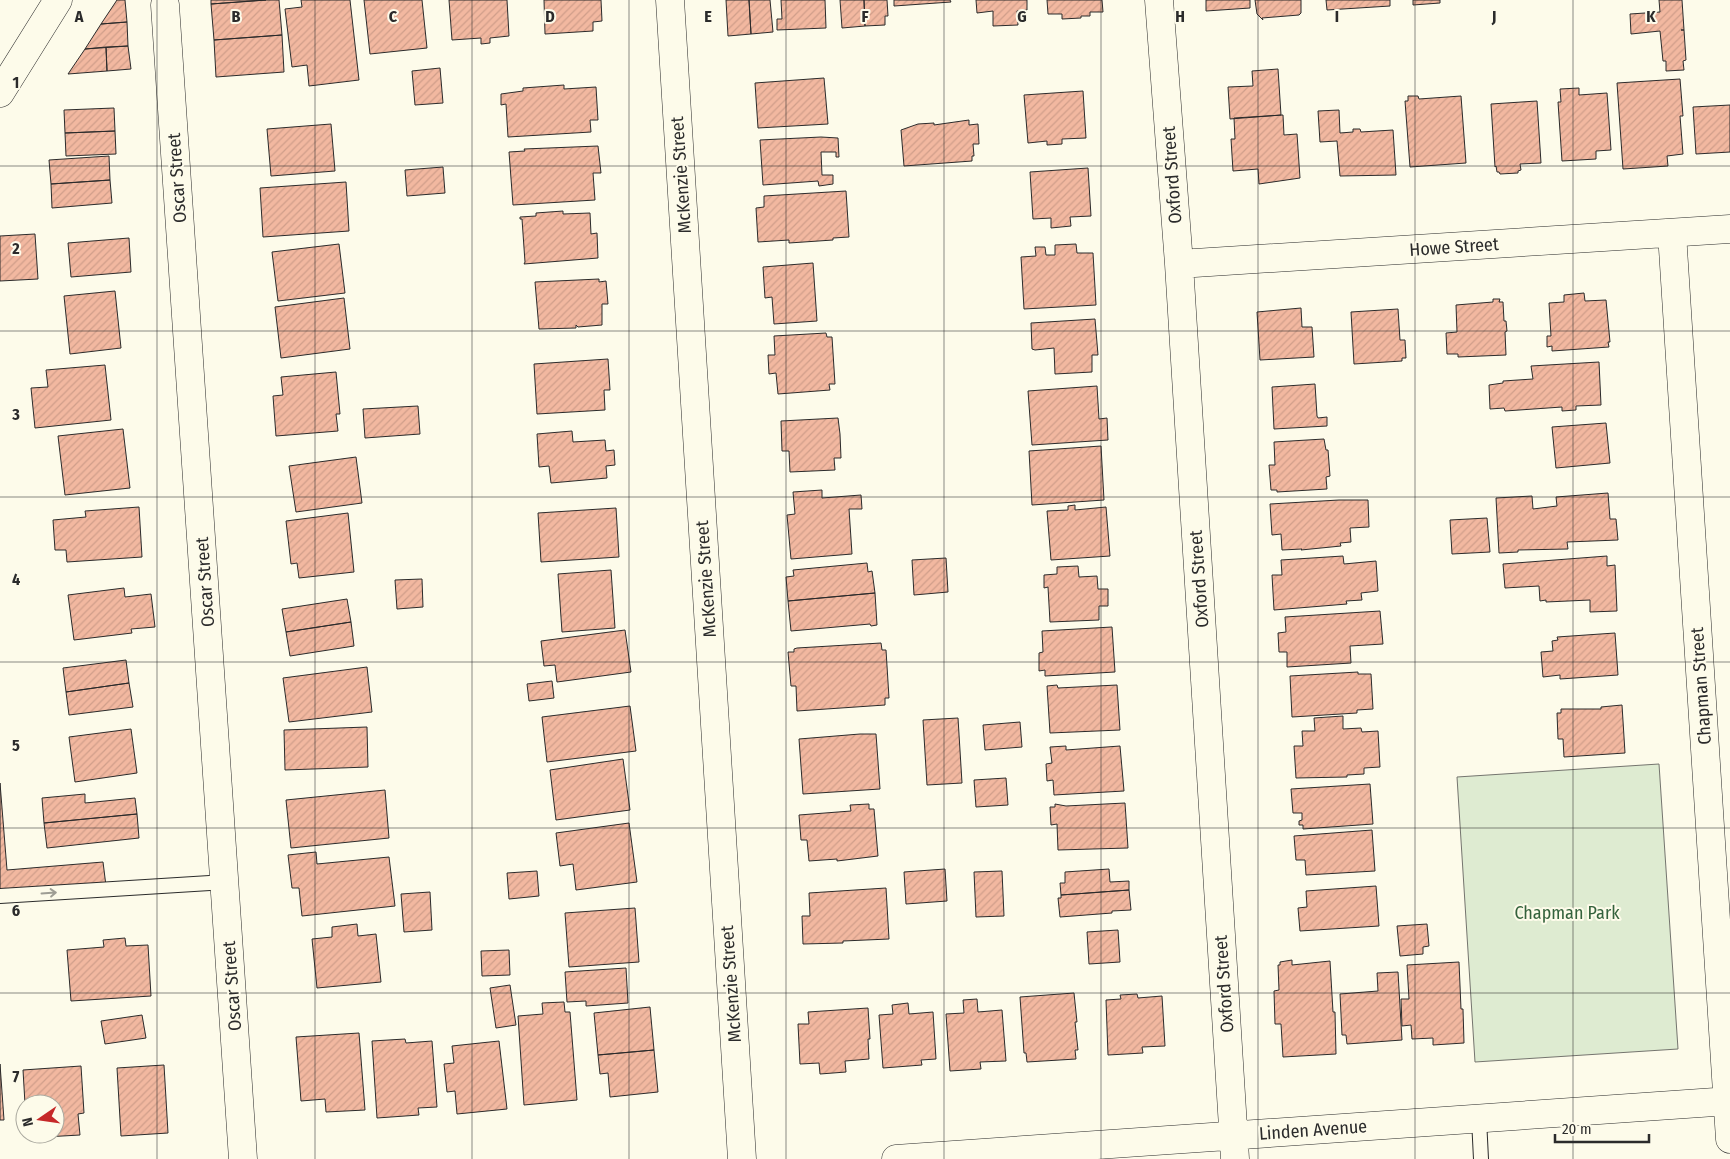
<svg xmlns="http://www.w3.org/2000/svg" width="1730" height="1159" font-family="'Fira Sans Condensed',sans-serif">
  <defs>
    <pattern id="building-hatch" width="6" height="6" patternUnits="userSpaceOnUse" patternTransform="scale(1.25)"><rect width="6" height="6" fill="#f2b8a0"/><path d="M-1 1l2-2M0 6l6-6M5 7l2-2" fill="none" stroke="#d09e8a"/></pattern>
  </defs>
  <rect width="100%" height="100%" fill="#fdfbea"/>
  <path fill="#deebd1" stroke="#74746e" d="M1659,764L1678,1049L1475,1062L1457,777Z"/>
  <path fill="url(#building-hatch)" stroke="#2b2b2b" d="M117,0H125L127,22L101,24Z
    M211,0H266L211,4Z
    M266,0H279L282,35L214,40L211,4Z
    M301,0H350L359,80L309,86L307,65L292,67L285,9L302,7Z
    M364,0H422L427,48L370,54Z
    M449,0H507L509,36L490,38V43L481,44V38L452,40Z
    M544,0H601L602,21L593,22V31L545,34Z
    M726,0H749L751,34L728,36Z
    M749,0H770L773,32L751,34Z
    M781,0H825L826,28L777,30V19H782Z
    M840,0H864L865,26L842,28Z
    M864,0H887L888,16H885V25L865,26Z
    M894,0H950L951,2L894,6Z
    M976,0H1027V10L1017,11L1018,25L993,26V11L977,13Z
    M1047,0H1102L1103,12H1090V16H1081V18L1062,19V14H1048Z
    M1206,0H1250V8L1206,11Z
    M1255,0H1301V13L1299,15L1262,18L1263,20L1257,14Z
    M1326,0H1390V6L1327,10Z
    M1413,0H1440V3L1413,5Z
    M1659,0H1682L1684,30H1681H1684L1686,60L1683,61L1684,70L1666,71V61H1663L1660,31L1631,34L1630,14L1660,12Z
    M127,22L128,46L85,49L101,24Z
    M282,35L284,72L216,77L214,40Z
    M128,46L131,69L107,71L106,47Z
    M106,47L107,71L68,74L85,49Z
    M440,68L443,103L415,105L412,71Z
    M1278,69L1281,115L1230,119L1228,87L1253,86L1252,71Z
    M824,78L828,124L758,128L755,83Z
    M1680,79L1683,116H1680L1683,154L1667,156L1668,166L1623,169L1617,83Z
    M564,85V89L596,87L598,120H590L591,132L508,137L506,104L501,105V94L523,91V88Z
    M1579,88V95L1607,93L1611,150L1596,151V159L1562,161L1558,102H1561L1560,89Z
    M1083,91L1086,138L1062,139V144L1047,145V141L1028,143L1024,95Z
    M1408,96H1418L1419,99L1461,96L1466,163L1410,167L1405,101H1408Z
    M1537,101L1541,163L1520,164L1521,170L1518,171V173L1500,174L1499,172H1497L1496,166L1495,167L1491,104Z
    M1730,105V152L1696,154L1693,107Z
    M114,108L115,131L65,133L64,110Z
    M1339,110L1340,133L1353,132V129H1360L1361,132L1393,130L1396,175L1340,176L1337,141L1320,142L1318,111Z
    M1283,115L1284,135L1297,134L1300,178L1259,184L1258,169L1233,171L1231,139H1235L1234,118Z
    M969,120V125L978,124L979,144H973L974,156H972V161L904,166L901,130L918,124L934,123V125Z
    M331,124L335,171L271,176L267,129Z
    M115,131L116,154L66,156L65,133Z
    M821,137L838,138L839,157H836V152H821L822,175H833V184L819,186L818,181L763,185L760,140Z
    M598,146L601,173H593L595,200L513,205L509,152L525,151L524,149Z
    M109,156L110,180L51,184L49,160Z
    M443,167L445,193L407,196L405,170Z
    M1088,168L1091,216L1070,217L1071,226L1051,228V218L1033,219L1030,172Z
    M110,180L112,203L52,208L51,184Z
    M346,182L349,231L263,237L260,188Z
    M846,191L849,237L833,238V240L789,243V240L758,242L756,208L764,207V196Z
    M563,211V214L590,213L591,234L597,233L598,258L524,264L525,262L522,219H520V217L536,216V213Z
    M35,234L38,279L0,281V236Z
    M129,238L131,272L71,277L68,243Z
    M339,244L345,293L278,301L272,252Z
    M1076,244L1077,253H1093L1096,305L1024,309L1021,257L1036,256L1035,247H1045L1046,255H1055V245Z
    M813,263L817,321L774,324L772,297L765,298L763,267Z
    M599,279V282L606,281L608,304H602V325L578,327L576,325V328L539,329L535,282Z
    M115,291L121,348L70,354L64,296Z
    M1584,293L1585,301L1606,300L1610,342H1608L1609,347L1552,351V346L1547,347V336H1551L1549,303L1564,302V295Z
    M344,298L350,349L281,358L275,307Z
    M1493,299H1500L1499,302H1503L1504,321H1506L1507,331L1505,332L1506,355L1458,357V354H1447L1446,333L1457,332L1456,305L1493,302Z
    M1301,308L1302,327H1312L1314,357L1260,360L1257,312Z
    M1398,309L1400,340H1405L1406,358H1402V361L1354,364L1351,312Z
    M1095,319L1098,355H1092V372L1055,374L1054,348L1035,350L1032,349L1031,323Z
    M826,333L827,337H832L835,384H829L830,390L778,394L776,373L769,374L768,355H775L774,336Z
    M608,359L610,390H604L605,410L537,414L534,364Z
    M1599,362L1601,405L1576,406V410L1562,411V407L1505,411L1504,408L1490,409L1489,385L1503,383V381L1533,379L1531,366Z
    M105,365L111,420L35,428L31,388L48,387L46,370Z
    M336,372L340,414H336L338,431L276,436L273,396L283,395L281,377Z
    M1315,384L1317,416L1318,418L1327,417V426L1274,429L1272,387Z
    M1097,386L1099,419L1107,418L1108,440L1032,445L1028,391Z
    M418,406L420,434L365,438L363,409Z
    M838,418L840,434L841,458H834L835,470L790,472L789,451H782L781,421Z
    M1606,423L1610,463L1556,468L1552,427Z
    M123,429L130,488L65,495L58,436Z
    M572,431L573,442L605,440L606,451L614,450L615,465L606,466L607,478L551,483L549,466L539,467L537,434Z
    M1324,439L1326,450H1328L1330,476L1326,477L1327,489L1277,492V490H1271L1269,465H1275L1274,442Z
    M1101,446L1104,500L1032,505L1029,451Z
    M356,457L362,503L296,512L289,466Z
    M822,490V498L861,495L862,509H849L852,554L791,559L787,515L795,514L793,492Z
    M1608,493L1610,519H1616L1618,540L1567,542L1568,549L1518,550V552L1499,553L1496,498L1532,496L1533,509L1557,506L1556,497Z
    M1339,500H1368L1369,527L1350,528L1351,542L1340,543L1341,546L1301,550L1302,549L1282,550L1281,534L1272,535L1270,504Z
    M1075,505V510L1106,507L1110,556L1051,560L1047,511L1068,510V506Z
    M139,507L142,557L67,562L66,550H55L53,520L86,517L85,511Z
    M616,508L619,557L541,562L538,513Z
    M348,513L354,572L299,578L297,563L291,564L286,521Z
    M1487,518L1490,552L1452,554L1450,520Z
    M1343,556L1344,564L1376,561L1378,591L1361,593L1362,600L1346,601L1347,604L1274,610L1272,575H1282L1281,560Z
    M1607,556V566L1615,565L1617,611L1590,612V600L1546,602V600L1540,601L1539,586L1505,588L1503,564Z
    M946,558L948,592L914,595L912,560Z
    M867,563L868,572L872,571L875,593L788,601L786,577L794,576L793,570Z
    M1078,566L1079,577L1097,576L1098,589H1108V606H1099V620L1050,622L1048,587L1044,588V575L1057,574V567Z
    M611,570L615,628L562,632L558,574Z
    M422,579L423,607L397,609L395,580Z
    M124,588L125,597L151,594L155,627L131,629L132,633L74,640L68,595Z
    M875,593L877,625L871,626L870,624L791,631L788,601Z
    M347,599L351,622L286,632L282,609Z
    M1380,611L1383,644L1350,646L1351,663L1287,667V652H1279L1278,633L1286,632L1285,617Z
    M351,622L354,646L290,656L286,632Z
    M1112,627L1115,672L1045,676V670L1039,671V653L1043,652L1042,631Z
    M625,630L631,672L557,682L555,665L544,666L541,641Z
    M1615,633L1618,675L1560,679V675L1543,677L1541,652L1553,651L1552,641L1558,640L1557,637Z
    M881,643L882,650H886L889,698H885V705L797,711L796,686H791L788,652H794V649L797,648Z
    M126,660L129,683L66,692L63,668Z
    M367,667L372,712L289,722L283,678Z
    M1358,672V674H1371L1373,709L1357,710V713L1292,717L1290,676Z
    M552,681L554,698L529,701L527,684Z
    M129,683L133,707L69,715L66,692Z
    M1057,685L1058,688L1117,685L1120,730L1050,733L1047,686Z
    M1622,705L1625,753L1564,757L1563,739H1558L1557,713H1561V709H1601V707Z
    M630,706L636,751L547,762L542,717Z
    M1343,716V729L1361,728L1362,732L1378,731L1380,767L1364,768V774L1347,775V777L1296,778L1294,746H1303L1302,731H1315L1314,718Z
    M958,718L962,783L927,785L923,720Z
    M1020,722L1022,747L985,750L983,725Z
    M367,727L368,767L285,770L284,730Z
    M131,729L137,773L75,782L69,737Z
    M860,734H876L880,789L803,794L799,739Z
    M1066,746V750L1120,746L1124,791L1054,795L1053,780L1047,781L1046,764L1052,763L1050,747Z
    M623,759L630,810L556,820L550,770Z
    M1006,778L1008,805L976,807L974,780Z
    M0,783L7,870L103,862L106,886L0,895Z
    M1370,784L1373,824L1303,829V825H1299V821L1302,820V813H1293L1291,789Z
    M385,790L389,838L291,848L286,800Z
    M85,794V803L135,798L137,814L44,823L42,798Z
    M1125,803L1128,848L1058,850L1057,824L1051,825L1050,807H1055V804L1066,806Z
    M869,804V809H874L878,856L837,861V859L809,861L807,840H801L799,815L851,811L850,805Z
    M137,814L139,838L47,848L44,823Z
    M629,823L637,882L576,890L573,864L560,866L556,833Z
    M1372,830L1375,871L1306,875L1305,860H1296L1294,836Z
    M316,852L317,864L389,857L395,906L302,916L299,888H292L288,855Z
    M945,869L947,901L906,904L904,872Z
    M1109,869L1110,882L1129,881V890L1061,895L1060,883H1065V872Z
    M537,871L539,896L509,899L507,873Z
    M1002,871L1004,916L976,917L974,872Z
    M1376,886L1379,926L1300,931L1298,908L1307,907L1306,891Z
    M886,888L889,939L843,941V943L803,944L802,916H810L809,893Z
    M1129,890L1131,910L1112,911V913L1060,917L1058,898H1061V895Z
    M430,892L432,930L404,932L401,894Z
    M635,908L639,962L569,967L565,913Z
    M357,924L358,936L376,934L381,982L317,988L312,939L332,937V927Z
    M1427,924L1429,946L1423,947V954L1400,956L1397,926Z
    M1118,930L1120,962L1089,964L1087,932Z
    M125,938L126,946L148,945L151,996L71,1001L67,950L104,947L103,940Z
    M509,950L510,975L482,976L481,951Z
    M1292,960V965L1330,961L1333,1012H1335L1336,1054L1283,1057L1281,1024H1275L1274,991L1279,990L1278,965H1280V962Z
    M1459,962L1461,1009H1463L1464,1043L1433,1045V1038L1412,1039L1411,1025L1402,1026L1401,999H1409L1407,965Z
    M626,968L628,1003L586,1006V1001L567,1002L565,972Z
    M1398,972L1402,1040L1347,1044L1346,1035H1342L1340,994L1378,991L1377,973Z
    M510,985L516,1025L496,1028L490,988Z
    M1074,993L1077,1022H1075L1078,1050H1075L1076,1059L1027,1062L1026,1053H1024L1020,997Z
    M1137,994L1138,998L1162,996L1165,1046L1142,1047L1143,1053L1108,1055L1106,1000L1121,999L1120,995Z
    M977,999L978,1012L1002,1010L1006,1061L980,1062L981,1069L950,1071L946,1014L964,1013L963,1000Z
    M564,1002L565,1012H570L577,1100L524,1105L518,1016L543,1014L542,1003Z
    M908,1003L909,1014L933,1012L936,1059L921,1060L922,1065L883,1068L879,1015L893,1014L892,1005Z
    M650,1007L654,1050L598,1055L594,1013Z
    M868,1008L870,1039H868L869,1059L845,1061L846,1072L820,1074L819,1063L800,1064L798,1024H809L808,1012Z
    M142,1015L146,1038L105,1044L101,1021Z
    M359,1033L365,1110L326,1112L325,1099L301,1101L296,1037Z
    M405,1039L406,1043L432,1041L437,1107L418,1108L419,1115L377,1118L372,1041Z
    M499,1041L507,1109L457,1114L455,1091L447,1092L444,1064L454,1063L452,1046Z
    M654,1050L658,1092L610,1097L608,1073L600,1074L598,1055Z
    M0,1064L4,1120H0Z
    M164,1065L168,1133L121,1136L117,1068Z
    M81,1066L84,1113L78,1114L80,1135L27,1138V1134H55V1104H25L23,1070Z"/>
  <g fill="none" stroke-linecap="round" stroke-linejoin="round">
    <g stroke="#2b2b2b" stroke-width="16">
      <path id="lane" d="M0,896L226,882
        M1479,1119L1481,1159"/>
    </g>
    <g stroke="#2b2b2b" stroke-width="29">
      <path id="street" d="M670,0L742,1159
        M1159,0L1179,264L1235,1159
        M165,5L243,1159
        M1672,233L1730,1139
        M1179,264L1730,229
        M896,1159L1730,1101"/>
    </g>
    <g stroke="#2b2b2b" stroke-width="29">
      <path id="secondary" d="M0,93L58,0"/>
    </g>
    <use href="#lane" stroke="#fdfbea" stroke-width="14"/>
    <use href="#street" stroke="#fdfbea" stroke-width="28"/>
    <use href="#secondary" stroke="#fdfbea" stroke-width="28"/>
  </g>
  <defs><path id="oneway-shaft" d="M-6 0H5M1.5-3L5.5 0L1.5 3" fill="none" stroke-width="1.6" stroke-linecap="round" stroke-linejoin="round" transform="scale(1.25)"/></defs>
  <use stroke="#9e9d94" href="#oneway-shaft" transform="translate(49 893) rotate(-4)"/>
  <path fill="none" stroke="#2b2b2b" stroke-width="1" stroke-opacity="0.55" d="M157,0V1159M315,0V1159M472,0V1159M629,0V1159M786,0V1159M944,0V1159M1101,0V1159M1258,0V1159M1415,0V1159M1573,0V1159M0,166H1730M0,331H1730M0,497H1730M0,662H1730M0,828H1730M0,993H1730"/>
  <g text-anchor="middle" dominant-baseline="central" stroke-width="4" stroke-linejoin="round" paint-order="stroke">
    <g font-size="18" fill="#2b2b2b" stroke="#fdfbea">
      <text transform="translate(681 175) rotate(-94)">McKenzie Street</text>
      <text transform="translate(1172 175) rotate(-94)">Oxford Street</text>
      <text transform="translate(177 178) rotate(-94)">Oscar Street</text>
      <text transform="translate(1454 247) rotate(-4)">Howe Street</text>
      <text transform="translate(706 579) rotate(-94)">McKenzie Street</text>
      <text transform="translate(1199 579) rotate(-94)">Oxford Street</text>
      <text transform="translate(205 582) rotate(-94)">Oscar Street</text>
      <text transform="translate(1701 686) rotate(-94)">Chapman Street</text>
      <text transform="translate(731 984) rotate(-94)">McKenzie Street</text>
      <text transform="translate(1224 984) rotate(-94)">Oxford Street</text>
      <text transform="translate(232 986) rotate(-94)">Oscar Street</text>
      <text transform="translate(1313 1130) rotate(-4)">Linden Avenue</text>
    </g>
    <g font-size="18" fill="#34623c" stroke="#fdfbea">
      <text x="1567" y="913">Chapman Park</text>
    </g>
  </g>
  <g font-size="16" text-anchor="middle" font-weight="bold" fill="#2b2b2b" stroke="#fdfbea" stroke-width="4" stroke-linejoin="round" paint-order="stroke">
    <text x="79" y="22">A</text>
    <text x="236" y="22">B</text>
    <text x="393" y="22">C</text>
    <text x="550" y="22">D</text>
    <text x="708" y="22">E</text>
    <text x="865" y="22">F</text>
    <text x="1022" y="22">G</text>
    <text x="1180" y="22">H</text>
    <text x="1337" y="22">I</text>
    <text x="1494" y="22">J</text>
    <text x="1651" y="22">K</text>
    <text x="16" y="88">1</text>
    <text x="16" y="254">2</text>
    <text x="16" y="420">3</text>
    <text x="16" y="585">4</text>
    <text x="16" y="751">5</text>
    <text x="16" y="916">6</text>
    <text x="16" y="1082">7</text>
  </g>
  <g transform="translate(40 1119) rotate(257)"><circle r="24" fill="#fdfbea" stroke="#a9a89e"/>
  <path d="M0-4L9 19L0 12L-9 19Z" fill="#c62828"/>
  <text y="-8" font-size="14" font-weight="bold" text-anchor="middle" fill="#2b2b2b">N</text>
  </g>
  <path d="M1555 1134v8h94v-8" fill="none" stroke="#2b2b2b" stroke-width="2.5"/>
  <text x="1562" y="1134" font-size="15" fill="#2b2b2b" stroke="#fdfbea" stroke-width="4" paint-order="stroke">20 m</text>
</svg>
